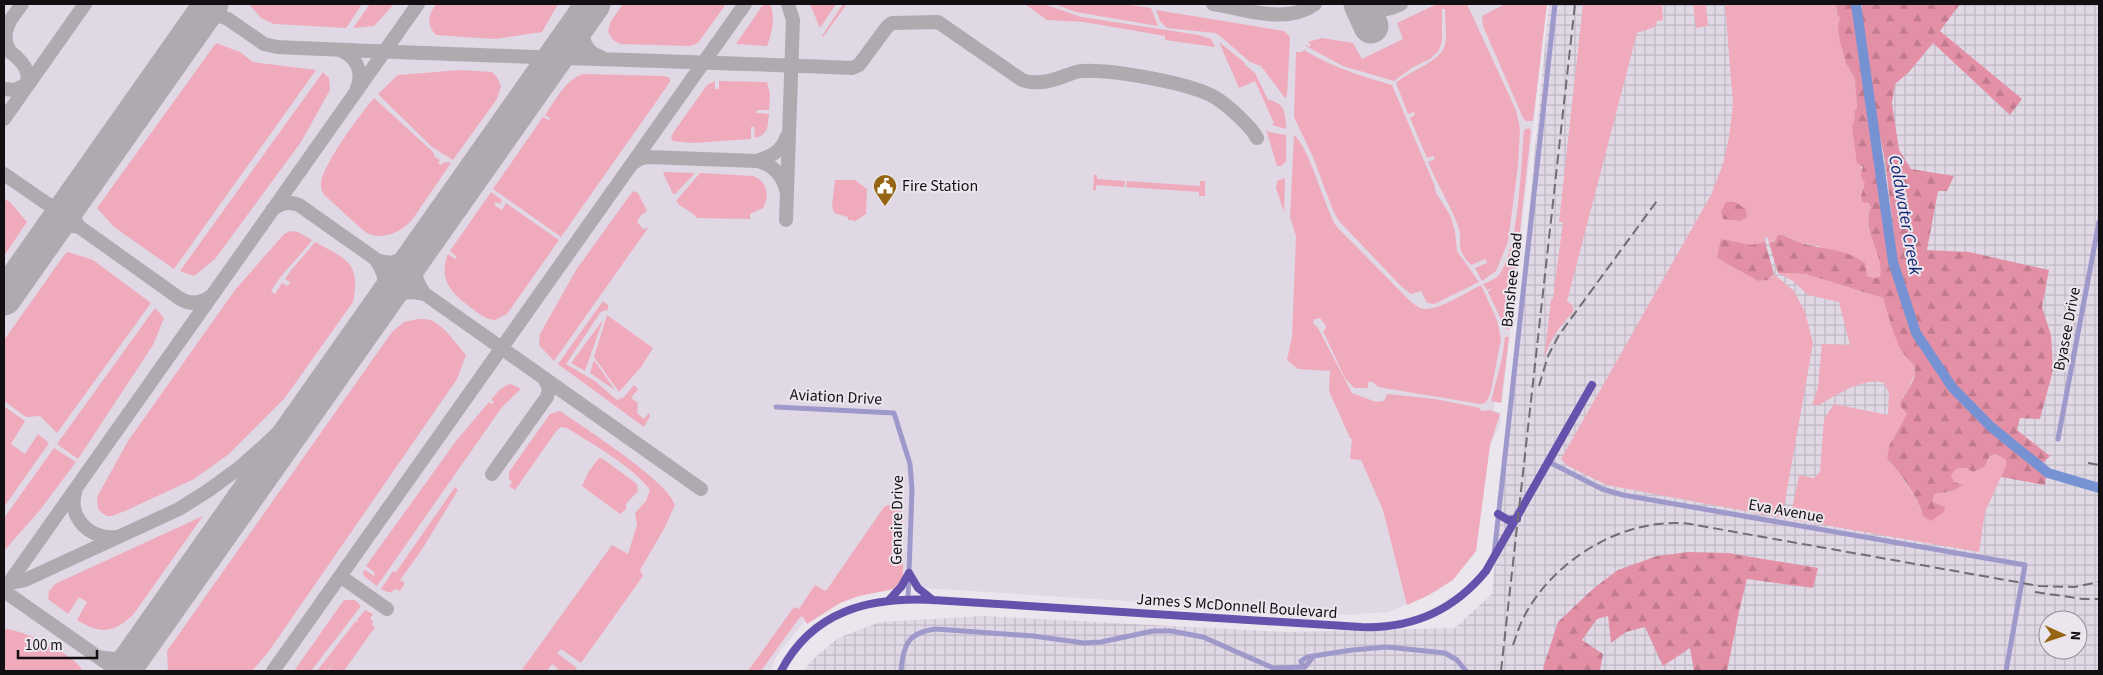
<svg xmlns="http://www.w3.org/2000/svg" width="2103" height="675" font-family="'Source Sans 3',sans-serif">
  <defs>
    <pattern id="industrial-grid" width="8" height="8" patternUnits="userSpaceOnUse" patternTransform="scale(1.25)"><rect width="8" height="8" fill="#e1d8e6"/><path d="M0 4h8M4 0v8" fill="none" stroke="#c0b8c4"/></pattern>
    <pattern id="forest-firs" width="22" height="20" patternUnits="userSpaceOnUse" patternTransform="scale(1.25)"><rect width="22" height="20" fill="#e390a6"/><path d="M5 1l3.5 6h-7zM16 11l3.5 6h-7z" fill="#c27b8e"/></pattern>
  </defs>
  <rect width="100%" height="100%" fill="#ebe6ee"/>
  <path fill="#e1d8e6" d="M4,4H1547L1502,402H1495L1494,410L1501,413V422L1490,445L1476,551L1453,578L1437,591L1388,612L1346,615L892,586L834,601L805,621L777,655L770,671H4Z"/>
  <path fill="url(#industrial-grid)" fill-rule="evenodd" d="M1549,4H2099V671H804L810,662L838,638L880,622L984,616L1288,632L1455,628L1492,594ZM2048,620H2078V650H2048Z"/>
  <path fill="#efaabb" d="M249,4H362L346,28L274,24L261,18Z
    M370,4H394L374,26L353,28Z
    M436,4H558L542,32L495,39L436,35C426,25 428,15 436,4Z
    M623,4H726L698,43L690,46L621,44C613,41 611,38 608,31L611,21Z
    M765,4H770C776,16 772,34 767,46L736,44L762,6Z
    M810,4H836L820,28Z
    M843,4H847L823,37L822,36Z
    M1025,4H1044L1081,17L1199,35L1211,39L1215,47L1165,40V36L1084,22L1047,20Z
    M1054,4H1124L1151,8L1158,26L1076,12Z
    M1437,4H1467L1516,110L1520,129L1518,165L1508,242L1496,271L1482,281L1475,268L1487,263L1485,259L1471,265C1452,245 1465,244 1458,226C1450,204 1437,184 1428,162L1435,159L1433,156L1427,158L1410,118L1415,115L1414,112L1408,114L1396,83C1409,71 1440,62 1445,45C1447,34 1445,20 1445,9H1442V41L1439,50L1430,59L1413,67L1394,81L1343,66L1306,46V44L1309,47L1311,45L1308,42L1322,38L1353,43L1362,59L1403,39L1397,23Z
    M1505,4H1547L1533,121H1526L1523,118L1483,26L1482,16Z
    M1583,4H1662L1663,20L1657,21L1655,27L1637,33L1567,301L1573,306V312C1559,327 1549,340 1544,360L1551,300L1553,298L1563,222H1559Z
    M1693,4H1706L1708,26L1696,28Z
    M1725,4H1836L1837,14L1840,18L1838,26L1846,63L1855,79L1857,109L1854,111L1855,117L1852,127L1865,182L1861,197L1871,207C1859,231 1885,251 1880,276L1875,278L1867,276L1819,246L1801,243L1784,235L1769,243L1768,238L1764,236L1765,242L1752,245L1717,258L1758,281L1768,280L1775,275L1794,291L1805,312L1813,343L1782,518L1607,485L1568,466L1561,459L1711,195L1723,164L1729,137L1733,104Z
    M1156,10L1284,31L1290,37L1287,96L1285,98L1261,66L1250,62L1220,36L1215,33L1167,28L1160,21Z
    M1219,42L1245,63L1244,64L1255,73L1268,100C1285,102 1286,115 1286,129L1272,125L1274,123L1255,81L1239,88Z
    M216,43L240,52L253,62L316,70L174,269L114,227L97,208Z
    M1304,50C1332,67 1361,76 1392,85L1434,184L1436,193L1450,215L1455,231L1457,251L1479,282L1434,304L1427,303L1421,291L1411,294L1402,287L1338,220L1332,208L1313,157L1294,117L1296,52H1302Z
    M461,70L492,72L497,77L501,86L497,99L453,160L432,147L378,94L398,75Z
    M323,72L329,78L330,90L301,142L215,259L194,276L180,271Z
    M583,74L664,76L670,78V82L561,237L493,189L543,117L549,120L550,118L545,115C555,101 566,79 583,74Z
    M715,81V89H719V81L767,82L770,94L769,110H757L756,113L769,114C768,126 768,135 755,138L754,127H751V139L693,143L673,141L671,137L675,130L707,85Z
    M374,98L433,152L435,157L440,160L438,163L441,165L444,162L451,163L412,220C402,231 385,240 369,234C361,230 333,202 324,195C323,192 321,190 321,187C318,170 362,112 374,98Z
    M1529,128L1531,131L1509,330L1504,326L1488,292L1492,288L1487,290L1483,284C1488,282 1493,280 1497,277C1519,255 1521,162 1524,130Z
    M1266,129L1269,132L1286,135V161L1281,166H1277Z
    M1294,135C1309,147 1324,205 1336,226L1410,301C1413,303 1416,306 1420,308C1434,314 1467,292 1481,285L1497,320L1501,339L1491,391L1488,399L1485,403L1480,404L1378,387L1373,382H1368V388H1354L1345,378L1323,331L1325,330L1326,326L1320,318L1314,319L1313,323L1318,328L1352,393L1376,402L1384,401L1387,394L1435,399L1480,408L1481,411L1490,410L1500,414L1490,445L1476,551L1453,580L1427,596L1407,605L1383,510L1361,460L1350,459L1352,439L1350,438L1329,391L1330,371L1298,369L1287,360L1292,337L1296,236L1290,217Z
    M665,172L695,173L675,194H673L663,173Z
    M700,173L753,176C767,181 770,195 763,208L750,214V219L697,218C691,210 682,209 676,201Z
    M1094,175H1097V179L1125,181L1124,187L1096,185V190H1093Z
    M1285,178L1284,212L1276,188L1277,181Z
    M835,180H855L867,189L866,214L854,222L853,220H848V217L834,213L832,206Z
    M1127,181L1200,186V181H1205V196H1199V192L1126,187Z
    M633,191L638,193L647,211L641,215L637,222L643,229L648,228L554,361L539,345L540,334L576,270Z
    M491,192L502,200L500,204L496,202L494,205L502,210L506,203L559,240L507,314L495,320C485,319 478,313 470,307C451,292 438,280 448,254L455,259L457,257L450,251Z
    M4,199L10,202L27,222L4,256Z
    M290,231L298,232L312,240C299,258 282,272 271,291L275,294L282,283L288,286L290,282L285,279C294,265 305,255 315,242C346,259 361,262 353,302L284,399L229,454L194,479L125,511L112,516H107L102,513L98,509L97,497L128,441L235,290L284,234Z
    M68,252L93,260L151,303L57,433L40,416L26,417L4,401V340L65,254Z
    M1778,273L1806,274L1883,298L1903,353L1912,362L1915,372L1908,391L1903,397L1907,414L1889,446L1887,459C1900,473 1918,498 1923,516L1944,507L1933,502L1934,494L1953,491L1962,485L1954,482L1951,475L1956,469L1984,467L1990,456L1996,454L2006,460V466L1985,512L1979,552L1790,519L1799,475L1814,478L1820,472L1824,419L1834,404L1888,415L1889,393L1884,383C1865,376 1835,396 1819,405H1812L1818,387L1822,344L1850,345L1839,302L1808,295L1793,281Z
    M603,301L608,305V310L603,311L600,313L566,364L595,381L617,400L624,397L634,385L638,389L631,398L638,403L637,413L644,419L649,413L650,416L644,427L558,364Z
    M155,308L164,318L153,345L78,459L57,444Z
    M607,315L653,348L641,367L619,392L594,357Z
    M418,319C421,319 427,319 430,320C444,325 456,344 466,355L457,379L269,651L252,671H168L167,651L392,332L404,322Z
    M603,320L585,371L571,363Z
    M1505,337H1509L1501,403L1491,401L1502,359Z
    M594,360L615,390L590,373Z
    M511,384L521,389L502,407L377,586L364,576L363,571L365,570L374,576L375,573L366,566L456,441L489,402L492,404L494,402L491,400C497,393 502,385 511,384Z
    M5,407L25,421L11,444L25,454L38,434L49,443L4,507Z
    M560,411C583,427 668,481 675,505L664,529L640,570L643,576L581,663L561,649L557,653L577,668L575,671H556L558,668L552,664L547,671H521L612,545L628,554L637,525L635,513L646,501L650,490C635,468 591,443 567,428L561,427L557,430L515,490L509,486L512,482L509,479V472L550,414Z
    M54,448L76,462L40,510L4,551V518Z
    M599,458L603,459L637,484L638,491L626,504V509L620,514L582,486L589,471Z
    M455,487L458,490L421,551L400,580L405,583L400,591L395,589L392,592H387L381,589L393,571L396,572Z
    M888,505L899,507L903,515V577L894,589L859,596L840,603L807,624L803,617H800L761,671H748L794,607L799,609L815,585L826,591L884,507Z
    M203,516L133,615C112,634 100,634 77,620L87,602L79,597L68,614L48,599L49,591L55,584Z
    M344,600H355L361,606L311,671H294Z
    M365,610L373,614L370,619L373,621L372,625L375,627L344,671H328L336,659L327,671H317L355,622H358L357,620Z
    M6,629C24,630 75,655 83,671H4V631Z"/>
  <path fill="url(#forest-firs)" d="M1836,4H1852L1890,262L1914,336L1949,389L1984,426L2046,476L2045,485L2001,477L2006,466V460L1996,454L1990,456L1984,467L1973,472L1966,468L1956,469L1951,475L1954,482L1963,485L1953,491L1934,494L1933,502L1945,507L1944,512L1931,521L1923,516C1919,498 1900,472 1887,459L1889,446L1907,414L1900,405C1904,394 1913,386 1915,373C1916,364 1908,360 1904,354C1895,342 1888,313 1883,298L1806,274L1778,273L1769,243L1775,241L1778,235C1787,235 1792,240 1801,243C1822,250 1846,248 1865,263L1867,276L1875,278L1880,276C1884,252 1860,231 1871,207L1868,203L1862,202L1861,196L1865,183C1860,178 1860,174 1863,167L1857,163L1852,127L1855,117L1854,111L1857,108L1855,79L1846,63L1840,42L1838,26L1840,18L1837,14Z
    M1862,4H1960L1940,31L2022,99L2010,115L1933,43L1909,72L1895,84L1892,103L1899,150L1911,169L1954,176L1947,191H1938L1927,250L1969,252L2049,270L2042,307L2051,335L2053,370L2040,419L2020,418L2017,430L2050,456L2044,462H2040L1997,428L1954,385L1919,332L1897,262L1885,160L1874,109L1862,32Z
    M1726,202H1735L1746,209L1747,217L1740,221L1723,219L1721,212Z
    M1721,239L1751,245L1765,242L1774,274L1768,280L1758,281L1717,258Z
    M1688,552L1728,553L1818,568L1813,588L1747,579L1740,607L1727,671H1694L1690,648L1663,666L1645,627L1626,632L1611,643L1608,616L1597,619L1582,640L1603,654L1600,671H1543L1544,665L1558,622L1594,588L1618,570L1657,556Z"/>
  <g fill="none" stroke-linecap="round" stroke-linejoin="round">
    <path stroke="#7792d3" stroke-width="10" d="M1856,4L1893,262L1916,333L1952,387L1990,426L2048,473L2099,488"/>
    <path stroke="#aeaab0" stroke-width="14" d="M1213,4C1246,9 1286,25 1315,4
      M1364,4C1379,13 1387,10 1401,4
      M587,13C579,30 581,51 601,57
      M10,21C4,33 4,42 11,53
      M195,27L200,13L199,4
      M194,28C204,19 214,12 228,19L264,44L277,47C468,56 660,60 852,68L859,65L887,27L892,23L938,22L1022,80C1036,85 1053,81 1067,75C1072,74 1076,71 1081,71C1110,69 1192,83 1216,98C1227,105 1251,126 1257,138
      M4,29L22,4
      M4,46C17,58 33,67 26,87
      M339,50C356,55 364,72 357,88
      M4,89L15,90L29,83
      M4,119L85,4
      M511,120L552,56L579,4
      M757,161C772,156 782,151 787,136
      M632,164L639,159L648,157L757,161C772,164 783,175 786,190
      M4,174L49,205L59,206L73,200
      M73,200V214L78,226L179,298C190,305 201,304 211,296
      M272,210C281,203 289,201 299,205L701,489
      M786,220L793,20L788,4
      M52,230L67,225L80,227
      M417,254C413,267 415,281 423,291
      M376,260C385,273 388,286 384,301
      M379,261L391,263L417,254
      M384,301C397,293 409,290 424,294
      M492,474L547,397L549,388L544,378
      M76,489C66,517 90,540 117,537
      M340,576L387,609
      M4,584L25,580L179,509L209,490L239,468L265,445L321,391
      M4,590L418,4
      M4,591L118,671
      M100,657C117,661 127,658 140,646
      M137,671L136,663L140,646
      M273,671L745,4"/>
    <path stroke="#aeaab0" stroke-width="35" d="M1361,4L1371,26
      M4,298L211,4
      M123,671L593,4"/>
    <path stroke="#9f98cb" stroke-width="5" d="M776,407L894,413L910,464L912,489L908,599
      M2058,439L2099,222
      M1549,462L1602,489L1623,495L2025,565L2006,671
      M1494,555L1555,4
      M1302,666L1301,661L1307,657L1352,650L1387,647L1445,653L1457,660L1466,671
      M901,671C903,645 908,632 936,629L1033,636L1084,643L1101,642L1153,631H1171L1203,637L1273,668L1305,667L1313,657"/>
    <path stroke="#6652ac" stroke-width="8" d="M1498,514L1508,520L1517,519
      M909,573L918,588L933,600
      M889,600L901,587L909,573
      M781,671C813,610 870,597 933,600L1361,627C1412,629 1454,610 1486,571L1592,385"/>
    <path stroke="#706d72" stroke-width="2" stroke-dasharray="10 5" stroke-linecap="butt" d="M1539,386L1548,356L1559,335L1659,198
      M2088,463L2099,465
      M2035,592L2083,599H2099
      M1513,645C1517,634 1520,623 1526,613C1556,558 1627,516 1690,524L2039,586L2074,587L2099,582
      M1501,671L1575,4"/>
  </g>
  <defs>
    <g id="civic-pin" transform="scale(1.25)"><path d="M0 17L-7.5 6A9.5 9.5 0 1 1 7.5 6Z" fill="#956514" stroke="#ebe6ee"/><path d="M-.6-6.5H3V-4.5H.6V-3L4-1V1h2V6H-6V1h2V-1L-.6-3ZM-1.2 2.5V6h2.4V2.5Z" fill="#fff"/></g>
  </defs>
  <g fill-rule="evenodd">
    <use href="#civic-pin" x="885" y="186"/>
  </g>
  <g text-anchor="middle" dominant-baseline="central" stroke-width="4" stroke-linejoin="round" paint-order="stroke">
    <g font-size="16" fill="#110f12" stroke="#ebe6ee" text-anchor="start">
      <text x="902" y="186">Fire Station</text>
    </g>
    <g font-size="16" fill="#110f12" stroke="#ebe6ee">
      <text transform="translate(1512 280) rotate(-84)">Banshee Road</text>
      <text transform="translate(2067 329) rotate(-79)">Byasee Drive</text>
      <text transform="translate(836 397) rotate(3)">Aviation Drive</text>
      <text transform="translate(1786 511) rotate(10)">Eva Avenue</text>
      <text transform="translate(897 520) rotate(-89)">Genaire Drive</text>
      <text transform="translate(1237 606) rotate(4)">James S McDonnell Boulevard</text>
    </g>
    <g font-size="18" font-style="italic" fill="#132773" stroke="#ebe6ee">
      <text transform="translate(1905 215) rotate(80)">Coldwater Creek</text>
    </g>
  </g>
  <rect width="2103" height="675" fill="none" stroke="#110f12" stroke-width="10"/>
  <g transform="translate(2063 635) rotate(93)"><circle r="24" fill="#ebe6ee" stroke="#949096"/>
  <path d="M0-4L9 19L0 12L-9 19Z" fill="#956514"/>
  <text y="-8" font-size="14" font-weight="bold" text-anchor="middle" fill="#110f12">N</text>
  </g>
  <path d="M18 650v8h79v-8" fill="none" stroke="#110f12" stroke-width="2.5"/>
  <text x="25" y="650" font-size="15" fill="#110f12" stroke="#ebe6ee" stroke-width="4" paint-order="stroke">100 m</text>
</svg>
